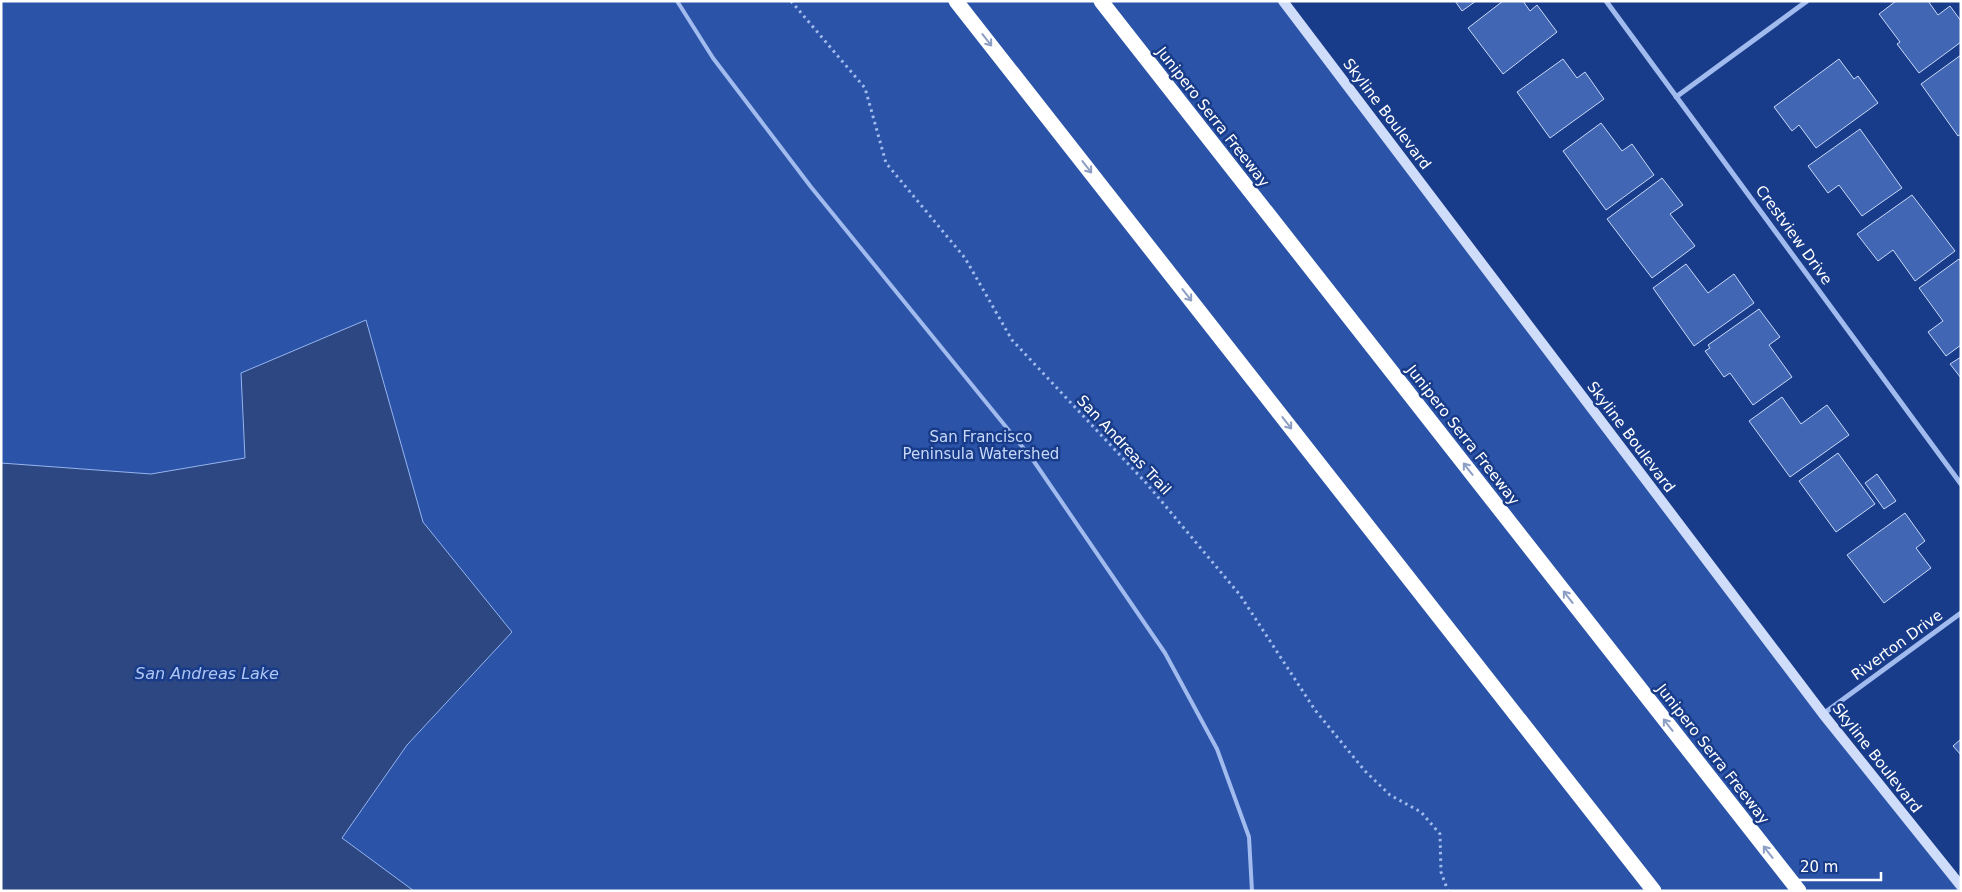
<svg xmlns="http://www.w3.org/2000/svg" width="1962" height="892" font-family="'DejaVu Sans',sans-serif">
  <rect width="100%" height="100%" fill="#193c8a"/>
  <path fill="#2b54a9" d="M1,1H1283L1961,891H1Z"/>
  <path fill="#2c4781" stroke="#95b4f0" d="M366,320L423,522L512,632L407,745L342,838L414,891H1V463L151,474L245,458L241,373Z"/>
  <path fill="#4166b3" stroke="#c8d9fa" d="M1455,1H1476L1462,11Z
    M1503,1H1523L1530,11L1537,5L1557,32L1503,74L1468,28Z
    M1896,1H1928L1938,15L1950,6L1961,21V42L1919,73L1897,44L1900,42L1879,14Z
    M1961,55V134L1958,136L1921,84Z
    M1563,59L1577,78L1585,72L1604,99L1550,138L1517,92Z
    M1839,59L1854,79L1858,76L1878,103L1816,148L1799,125L1792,131L1774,107Z
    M1601,123L1622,151L1632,144L1654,175L1606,210L1563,151Z
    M1860,129L1902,188L1862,216L1839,185L1828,193L1808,166Z
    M1662,178L1683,205L1670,214L1695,246L1652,278L1607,219Z
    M1912,195L1955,251L1915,281L1893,250L1878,261L1857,234Z
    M1959,259L1961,262V345L1946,356L1928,332L1943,321L1919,288Z
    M1686,264L1708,293L1734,274L1754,303L1694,346L1653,288Z
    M1759,309L1780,337L1769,345L1792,377L1753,405L1730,373L1724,377L1705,351L1710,348L1708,345Z
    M1961,357V378L1950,364Z
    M1782,397L1801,424L1827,405L1849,435L1790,477L1749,421Z
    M1838,453L1875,504L1836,532L1799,481Z
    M1877,474L1896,501L1884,509L1865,483Z
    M1905,513L1925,541L1916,548L1931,568L1884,603L1847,555Z
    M1961,739V755L1953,746Z"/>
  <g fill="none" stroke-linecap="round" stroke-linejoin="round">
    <path stroke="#a2bbee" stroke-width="3" stroke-dasharray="2.5 4" stroke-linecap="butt" d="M791,1L865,88L886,163L965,258L1012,340L1147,484L1240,595L1315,710L1365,771L1390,795L1421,812L1440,834L1441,872L1448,891"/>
    <path stroke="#a2bbee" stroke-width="4" d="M677,1L713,58L811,187L1033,460L1165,653L1217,749L1249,837L1252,891"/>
    <path stroke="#a2bbee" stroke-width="5" d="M1606,1L1961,484
      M1676,97L1807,1
      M1823,714L1961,613"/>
    <path stroke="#cfdcfa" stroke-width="10" d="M1283,1L1823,714L1961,886"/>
    <path stroke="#fff" stroke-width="15" d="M956,1L1654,891
      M1101,1L1799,891"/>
  </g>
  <defs><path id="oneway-shaft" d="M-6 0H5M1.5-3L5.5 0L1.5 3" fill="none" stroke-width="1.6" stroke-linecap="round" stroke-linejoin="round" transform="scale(1.25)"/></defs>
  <g stroke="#8c9ec4">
    <use href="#oneway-shaft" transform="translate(987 40) rotate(52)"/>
    <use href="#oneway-shaft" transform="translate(1087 167) rotate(52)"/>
    <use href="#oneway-shaft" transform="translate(1187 295) rotate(52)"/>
    <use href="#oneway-shaft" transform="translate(1287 423) rotate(52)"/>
    <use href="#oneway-shaft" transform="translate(1468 469) rotate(-128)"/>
    <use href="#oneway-shaft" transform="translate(1568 597) rotate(-128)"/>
    <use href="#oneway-shaft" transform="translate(1668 725) rotate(-128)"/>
    <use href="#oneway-shaft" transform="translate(1768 852) rotate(-128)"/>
  </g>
  <g text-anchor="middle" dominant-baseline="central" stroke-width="5" stroke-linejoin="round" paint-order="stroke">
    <g font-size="15" fill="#fff" stroke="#193c8a">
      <text transform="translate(1387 114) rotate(53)">Skyline Boulevard</text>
      <text transform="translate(1213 117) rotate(52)">Junipero Serra Freeway</text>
      <text transform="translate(1794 235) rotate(54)">Crestview Drive</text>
      <text transform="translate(1463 435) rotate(52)">Junipero Serra Freeway</text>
      <text transform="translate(1631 437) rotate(53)">Skyline Boulevard</text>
      <text transform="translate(1124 445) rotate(47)">San Andreas Trail</text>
      <text transform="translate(1897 645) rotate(-36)">Riverton Drive</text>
      <text transform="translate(1713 754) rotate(52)">Junipero Serra Freeway</text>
      <text transform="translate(1877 758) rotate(52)">Skyline Boulevard</text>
    </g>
    <g font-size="15" fill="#c8d9fa" stroke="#193c8a">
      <text x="981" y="437">San Francisco<tspan x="981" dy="17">Peninsula Watershed</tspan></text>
    </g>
    <g font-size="16" font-style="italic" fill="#aec6f5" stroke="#193c8a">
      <text x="207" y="673">San Andreas Lake</text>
    </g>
  </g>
  <rect width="1962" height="892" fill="none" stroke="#ffffff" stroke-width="5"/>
  <path d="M1792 872v8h89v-8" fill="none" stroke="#ffffff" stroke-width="2.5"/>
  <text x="1800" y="872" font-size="15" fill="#ffffff" stroke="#193c8a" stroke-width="4" paint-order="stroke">20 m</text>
</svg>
